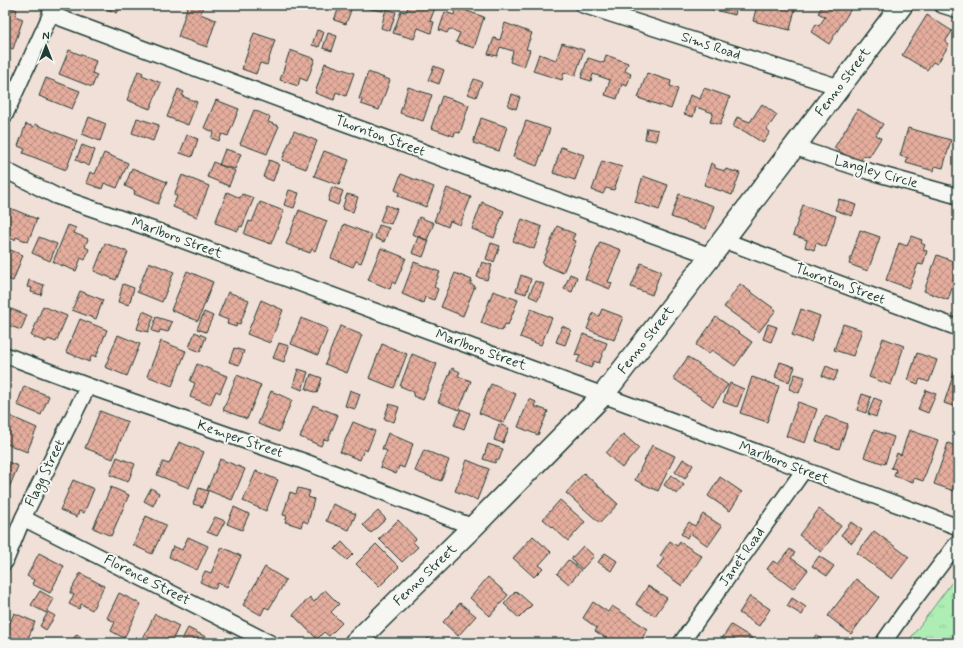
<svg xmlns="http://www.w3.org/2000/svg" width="963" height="648" font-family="Mynerve,sans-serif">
  <defs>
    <pattern id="park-tufts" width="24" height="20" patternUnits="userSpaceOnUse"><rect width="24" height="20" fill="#aeedb4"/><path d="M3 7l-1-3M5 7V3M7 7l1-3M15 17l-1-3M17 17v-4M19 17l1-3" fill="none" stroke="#95cc9b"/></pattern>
    <pattern id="building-cross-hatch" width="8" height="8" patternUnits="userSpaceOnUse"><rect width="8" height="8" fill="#e5ad9d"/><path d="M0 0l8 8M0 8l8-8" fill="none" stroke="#b98e81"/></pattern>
  </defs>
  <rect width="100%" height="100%" fill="#f1e0d8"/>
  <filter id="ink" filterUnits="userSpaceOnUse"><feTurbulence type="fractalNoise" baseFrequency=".025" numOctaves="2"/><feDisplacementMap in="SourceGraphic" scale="8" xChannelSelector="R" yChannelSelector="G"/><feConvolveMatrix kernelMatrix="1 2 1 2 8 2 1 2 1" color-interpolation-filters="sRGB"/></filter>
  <g filter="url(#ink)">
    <path fill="url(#park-tufts)" stroke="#669574" d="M958,574V643H907Z"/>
    <path fill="url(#building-cross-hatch)" stroke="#1f3d34" d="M103,5H121L117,13L102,7Z
      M188,5H195L203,8L200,14L216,20L207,47L178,37Z
      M340,5H345L352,7L346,24L334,20Z
      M359,5H384L383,11L359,7Z
      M409,5H425L435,8L430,21L434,22L431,33L418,28L414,39L393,33L401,11L406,12Z
      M707,5H737L735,15L706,8Z
      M757,5H796L790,30L753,21Z
      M823,5H844L851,9L829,44L811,32L816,24L819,26L825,17L818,13Z
      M5,6L17,10L15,16L23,19L13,49L5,46Z
      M456,7L484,17L474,48L456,42L460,33L449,29L447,33L439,30L445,12L454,15Z
      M386,9L396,12L390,31L381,28Z
      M927,15L952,31L945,42L949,45L937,64L933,62L927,70L902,55Z
      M505,23L532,33L526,49L530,50L524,67L510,62L513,51L500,47L497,56L488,54L494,38L500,40Z
      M317,30L324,32L319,47L312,45Z
      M254,33L275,40L267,65L260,63L256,74L242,69Z
      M328,33L337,36L332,51L323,48Z
      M562,43L584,50L575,76L564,72L562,80L533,71L539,54L556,60Z
      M69,50L96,61L92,73L97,75L92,87L59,74Z
      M290,50L315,59L307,81L300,78L298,86L280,80Z
      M606,55L628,63L625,71L631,74L627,86L622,84L617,99L605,95L610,80L593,74L591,81L581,78L588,58L604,63Z
      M325,63L354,73L346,96L336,92L334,100L315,93Z
      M434,66L444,70L439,84L428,80Z
      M138,71L143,73L142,75L161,83L150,109L127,100Z
      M368,72L390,80L379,110L361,104L362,100L359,99Z
      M647,73L671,81L670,86L678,89L671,109L638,98Z
      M46,78L80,91L72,109L39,96Z
      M474,79L482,82L476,97L468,94Z
      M408,87L432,95L423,121L400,113Z
      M704,88L730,97L720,125L710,122L713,113L696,107L693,117L684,114L690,95L700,99Z
      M178,89L184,92L182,96L197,102L188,125L167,117Z
      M512,94L520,97L516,109L508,106Z
      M442,96L469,105L460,133L455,132L454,136L431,128Z
      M216,100L239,109L228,136L222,134L219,141L211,138L214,132L204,128Z
      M762,104L777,115L767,129L770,132L763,143L744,131L733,127L737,117L750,122Z
      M858,109L883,124L876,135L881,138L869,157L864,155L859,163L834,148Z
      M254,110L270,117L268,122L279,126L267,154L240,144Z
      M89,117L106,124L100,141L82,134Z
      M137,118L159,125L153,141L132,133Z
      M481,118L507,127L499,151L473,143Z
      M526,121L550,129L537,166L513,157Z
      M26,124L34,127L35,124L77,141L66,170L23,153L25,149L18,146Z
      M647,128L658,130L656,141L645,139Z
      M908,128L951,140L943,168L935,166L934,171L906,163L908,158L900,156Z
      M294,131L317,141L306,169L282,160Z
      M187,135L198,139L192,157L180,153Z
      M82,145L95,150L89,166L76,160Z
      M561,147L584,155L575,180L553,173Z
      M225,149L241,154L235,169L219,165Z
      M324,151L349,160L339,185L314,176Z
      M104,153L128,163L117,188L104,183L102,189L86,183L90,172L95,174Z
      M269,160L279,164L273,181L263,177Z
      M602,161L622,167L614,190L606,188L603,194L592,190Z
      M213,162L235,171L229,186L207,177Z
      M711,163L715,165V168L725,171L726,169L740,173L732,195L704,185Z
      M132,168L167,182L158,204L134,194L135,191L125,186Z
      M401,174L434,187L426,207L398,196L399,192L395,190Z
      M182,175L209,186L197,217L173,207L177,196L174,195Z
      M643,176L668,185L659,210L635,202Z
      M332,187L343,191L338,205L328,201Z
      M447,188L471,197L460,225L450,221L448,227L434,221Z
      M289,190L299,193L294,208L284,205Z
      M227,192L240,198L242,194L254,198L242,227L240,226L238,231L215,223Z
      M347,194L358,197L353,212L342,209Z
      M679,194L714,206L706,229L671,217Z
      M839,199L856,205L852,216L835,210Z
      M260,202L284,211L271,244L244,234L249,221L252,222Z
      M482,202L504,211L494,238L472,229Z
      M386,205L397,209L391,224L380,221Z
      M803,205L836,216L826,247L816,243L814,250L805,247L807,240L793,235Z
      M5,206L37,219L28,242L16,237L15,240L5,237Z
      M299,210L327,221L315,251L312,249L310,253L286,244Z
      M419,217L434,223L427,240L412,234Z
      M522,219L542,227L534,249L513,241Z
      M344,224L372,235L361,263L356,261L353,267L331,258Z
      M68,225L76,228L74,233L88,239L85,247L89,249L85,260L81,258L76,271L53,262Z
      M379,225L389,228L384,242L375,238Z
      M557,226L575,234L572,240L576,241L563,273L542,264Z
      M860,230L880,237L868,271L849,264Z
      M911,236L922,240L921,243L925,245L923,250L927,251L923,265L918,264L909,288L886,280L899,243L907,246Z
      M39,237L57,244L50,261L32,253Z
      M418,237L429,241L423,257L412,253Z
      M600,242L621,250L608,282L612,283L610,289L585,279Z
      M105,243L128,252L116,280L94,271Z
      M491,243L500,246L494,262L486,259Z
      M5,248L23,255L13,281L5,278Z
      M381,248L406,258L395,284L392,282L390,289L368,280Z
      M937,255L958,263V270L948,300L924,291Z
      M149,262L174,272L162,302L137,292Z
      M414,262L440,272L434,287L438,289L434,300L425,297L423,303L402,294Z
      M482,262L492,265L487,280L477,277Z
      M641,263L661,271L652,295L631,287Z
      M187,271L213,282L198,321L171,310Z
      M455,273L472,280L470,284L475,286L463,316L441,307Z
      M570,274L577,277L572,292L564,289Z
      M521,275L531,279L526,294L516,291Z
      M29,280L44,285L41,295L31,292L32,288L27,287Z
      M535,281L544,284L538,300L529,296Z
      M123,284L134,288L129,305L118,302Z
      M740,284L776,310L759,332L724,307Z
      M80,291L103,300L96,319L72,310Z
      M493,291L518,300L508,325L505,324L502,331L481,323Z
      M228,292L249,300L240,324L237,323L236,327L227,324L228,320L218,316Z
      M261,300L283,310L270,343L247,334Z
      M43,306L67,316L56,342L48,339L46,342L31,336Z
      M11,309L27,315L21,330L5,324Z
      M531,309L552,318L541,345L520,337Z
      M602,309L623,317L614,340L587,329L593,313L599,316Z
      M801,309L820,316L811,342L792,335Z
      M143,311L154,316L148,332L137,329Z
      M204,312L213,316L206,332L197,329Z
      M156,317L172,322L168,332L160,330L159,333L152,331Z
      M716,317L752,342L735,366L712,350L709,354L696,345Z
      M301,318L328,329L318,355L291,344Z
      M80,319L107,330L96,357L92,355L89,362L66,352Z
      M768,324L777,327L771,342L763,339Z
      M843,324L862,330L853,356L834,350Z
      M340,326L362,335L347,373L325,364Z
      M562,326L571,330L565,345L556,342Z
      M195,332L206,337L200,352L189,347Z
      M583,334L607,343L599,363L594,361L591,368L577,362L580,356L575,355Z
      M118,335L140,344L127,376L105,367Z
      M883,338L904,346L891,385L869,377Z
      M161,341L186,351L172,386L147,376Z
      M279,343L289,346L284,362L273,358Z
      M382,344L407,354L394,388L369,378Z
      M234,348L244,351L239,365L229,362Z
      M917,353L937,360L929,382L920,379L918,384L908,380Z
      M412,354L437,364L423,400L413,396L414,392L400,386Z
      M688,357L728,385L713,406L673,378Z
      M780,362L795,367L789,382L775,377Z
      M197,364L227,376L220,393L216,391L210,405L190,397L195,383L190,381Z
      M826,366L838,371L834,381L822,376Z
      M956,367L958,368V408L944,403Z
      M452,368L460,372L458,376L471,381L459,410L438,402Z
      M298,369L308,372L302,390L293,386Z
      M311,374L322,378L317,393L306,389Z
      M795,374L805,377L799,393L789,389Z
      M237,375L261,385L247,419L223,410Z
      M752,377L779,386L767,422L740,413Z
      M730,383L744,389L737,407L723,402Z
      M491,384L516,394L504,423L479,413Z
      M24,386L49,396L41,415L17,405Z
      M350,390L360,394L355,409L345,406Z
      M926,390L936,394L928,413L918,409Z
      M271,391L292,400L279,432L258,424Z
      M862,394L871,397L866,413L857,410Z
      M874,398L882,401L876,417L868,414Z
      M529,399L536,402L534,406L548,411L538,435L518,427Z
      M798,402L817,409L805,443L786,436Z
      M389,404L399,407L394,422L384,419Z
      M313,405L338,415L328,440L324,439L321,446L300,437Z
      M461,409L470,413L464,429L454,425Z
      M100,411L128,422L113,459L85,448Z
      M10,416L37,428L27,452L5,443V429Z
      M825,416L848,424L839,449L816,441Z
      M353,422L375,431L367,451L364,449L360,460L340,452Z
      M499,424L509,428L503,443L494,440Z
      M874,430L894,437L885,464L864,457Z
      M909,430L938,440L923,481L914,478L913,482L894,476L896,469L891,468L897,453L901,455Z
      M388,433L413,444L404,468L399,466L396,474L380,467L387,451L382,449Z
      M623,434L639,448L622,468L606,453Z
      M179,442L204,452L189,488L157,475L163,462L169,464Z
      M948,443L958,447V481L954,491L934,484Z
      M488,444L503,449L499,460L496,459L495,463L483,459Z
      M652,445L675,456L658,491L635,480Z
      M424,450L449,460L441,481L415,471Z
      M117,457L135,464L128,482L110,475Z
      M220,459L245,469L232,500L207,490Z
      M683,459L693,465L685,479L675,472Z
      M467,460L489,469L477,500L455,491Z
      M5,461L18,466L7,493H5Z
      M256,471L278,480L266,511L243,501Z
      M584,473L618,504L600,523L566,493Z
      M671,475L684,485L677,494L664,485Z
      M720,477L742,492L730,511L708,496Z
      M73,480L94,489L84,513L79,511L77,517L60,510Z
      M111,487L129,495L111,536L93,528Z
      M151,488L159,493L153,506L144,501Z
      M199,488L208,491L203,507L193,504Z
      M298,488L310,491L308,497L314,499L308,523L303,521L301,527L285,522L287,516L283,515L290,492L296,494Z
      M560,500L585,522L568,541L543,519Z
      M333,504L356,514L349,530L326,521Z
      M234,507L249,514L242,530L227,524Z
      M819,509L841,526L821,552L799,535Z
      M378,511L386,519L371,533L363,525Z
      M703,514L722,526L708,546L690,533L687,538L681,534L689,522L695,526Z
      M146,516L166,525L152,554L133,545Z
      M215,517L225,521L217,536L207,532Z
      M398,520L416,539L413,542L418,547L402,562L379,539Z
      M851,522L862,530L852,543L841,535Z
      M874,531L909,557L892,579L857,553Z
      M533,536L551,552L539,565L543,568L534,577L513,558Z
      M188,537L208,546L197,570L169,557L173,546L182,550Z
      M670,541L677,546L680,542L702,556L682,586L657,568L664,558L660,556Z
      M342,542L353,554L347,560L335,549Z
      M376,544L399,567L379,587L356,564Z
      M583,546L594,556L582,569L571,559Z
      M222,547L241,556L227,587L218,583L215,589L200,582L205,571L211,573Z
      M790,549L795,553L791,558L808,570L793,589L767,569L773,561L778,564Z
      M39,553L64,566L50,593L32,584L34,580L27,576Z
      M605,553L617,561L611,571L598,562Z
      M819,556L834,566L827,576L812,566Z
      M568,560L581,570L569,584L557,574Z
      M265,567L286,580L269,609L265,607L261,615L243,605Z
      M80,573L104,586L92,610L81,604L79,609L69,604L74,595L70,593Z
      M488,577L508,595L490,616L470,598Z
      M856,579L879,597L851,634L828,616Z
      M648,586L667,598L655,616L636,604Z
      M325,590L339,604L331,612L342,623L329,636L324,632L317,639L293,615L310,597L314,602Z
      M40,591L54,599L46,613L31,605Z
      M516,591L532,605L519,618L504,604Z
      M119,593L141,604L124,638L111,631L115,622L107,618Z
      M750,596L770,609L759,626L739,613Z
      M792,598L806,607L802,615L787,606Z
      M593,602L608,612L612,606L648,629L639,643H620L614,639L612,642L595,631L597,628L583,618Z
      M460,603L476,616L458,636L443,622Z
      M48,612L55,616L46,630L40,626Z
      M14,613L35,622L26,643H5V635Z
      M155,614L179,626L171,643H146L147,640L143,638Z
      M731,625L752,638L748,643H719Z
      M188,628L208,638L206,643H180Z
      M77,634L89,643H70Z
      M816,635L826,643H810Z
      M428,638L434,643H423Z
      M764,638L771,643H760Z"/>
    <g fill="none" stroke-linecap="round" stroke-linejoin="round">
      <g stroke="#1f3d34" stroke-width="18">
        <path id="street" d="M583,5L839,87
          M942,5L958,10
          M50,14L303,108L711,256
          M5,115L54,7
          M794,147L868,171L958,196
          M5,170L56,196L160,232L603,395L958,527
          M723,240L958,328
          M5,355L88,386L303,461L473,527
          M23,518L270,643
          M5,562L23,518L88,386
          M681,643L804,470
          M883,643L904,613L958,542"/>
      </g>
      <g stroke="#1f3d34" stroke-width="24">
        <path id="secondary" d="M355,643L473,527L603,395L711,256L902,5"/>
      </g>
      <use href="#street" stroke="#f6f6f2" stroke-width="15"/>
      <use href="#secondary" stroke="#f6f6f2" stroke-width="21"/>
    </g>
  </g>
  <g text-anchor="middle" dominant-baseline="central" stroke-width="4" stroke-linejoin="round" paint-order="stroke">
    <g font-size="14" fill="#1f3d34" stroke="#f6f6f2">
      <text transform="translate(711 46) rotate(18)">Sims Road</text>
      <text transform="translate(843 82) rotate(-53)">Fenno Street</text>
      <text transform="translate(380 136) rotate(20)">Thornton Street</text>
      <text transform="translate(876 172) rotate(16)">Langley Circle</text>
      <text transform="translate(177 238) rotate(20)">Marlboro Street</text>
      <text transform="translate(840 284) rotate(20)">Thornton Street</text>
      <text transform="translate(646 340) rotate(-52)">Fenno Street</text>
      <text transform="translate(481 350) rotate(20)">Marlboro Street</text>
      <text transform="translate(240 439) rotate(19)">Kemper Street</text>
      <text transform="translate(784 463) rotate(21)">Marlboro Street</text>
      <text transform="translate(45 473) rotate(-64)">Flagg Street</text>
      <text transform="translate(742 557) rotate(-55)">Janet Road</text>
      <text transform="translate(425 575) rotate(-44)">Fenno Street</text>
      <text transform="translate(147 580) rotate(27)">Florence Street</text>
    </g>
  </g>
  <rect width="963" height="648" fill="none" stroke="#f6f6f2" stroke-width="20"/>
  <rect x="10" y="10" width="943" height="628" fill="none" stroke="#1f3d34" stroke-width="1.5" filter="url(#ink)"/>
  <g transform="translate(46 46)" stroke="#f6f6f2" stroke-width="3" paint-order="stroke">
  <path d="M0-3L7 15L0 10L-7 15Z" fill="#1f3d34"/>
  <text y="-6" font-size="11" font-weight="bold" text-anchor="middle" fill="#1f3d34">N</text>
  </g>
</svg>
